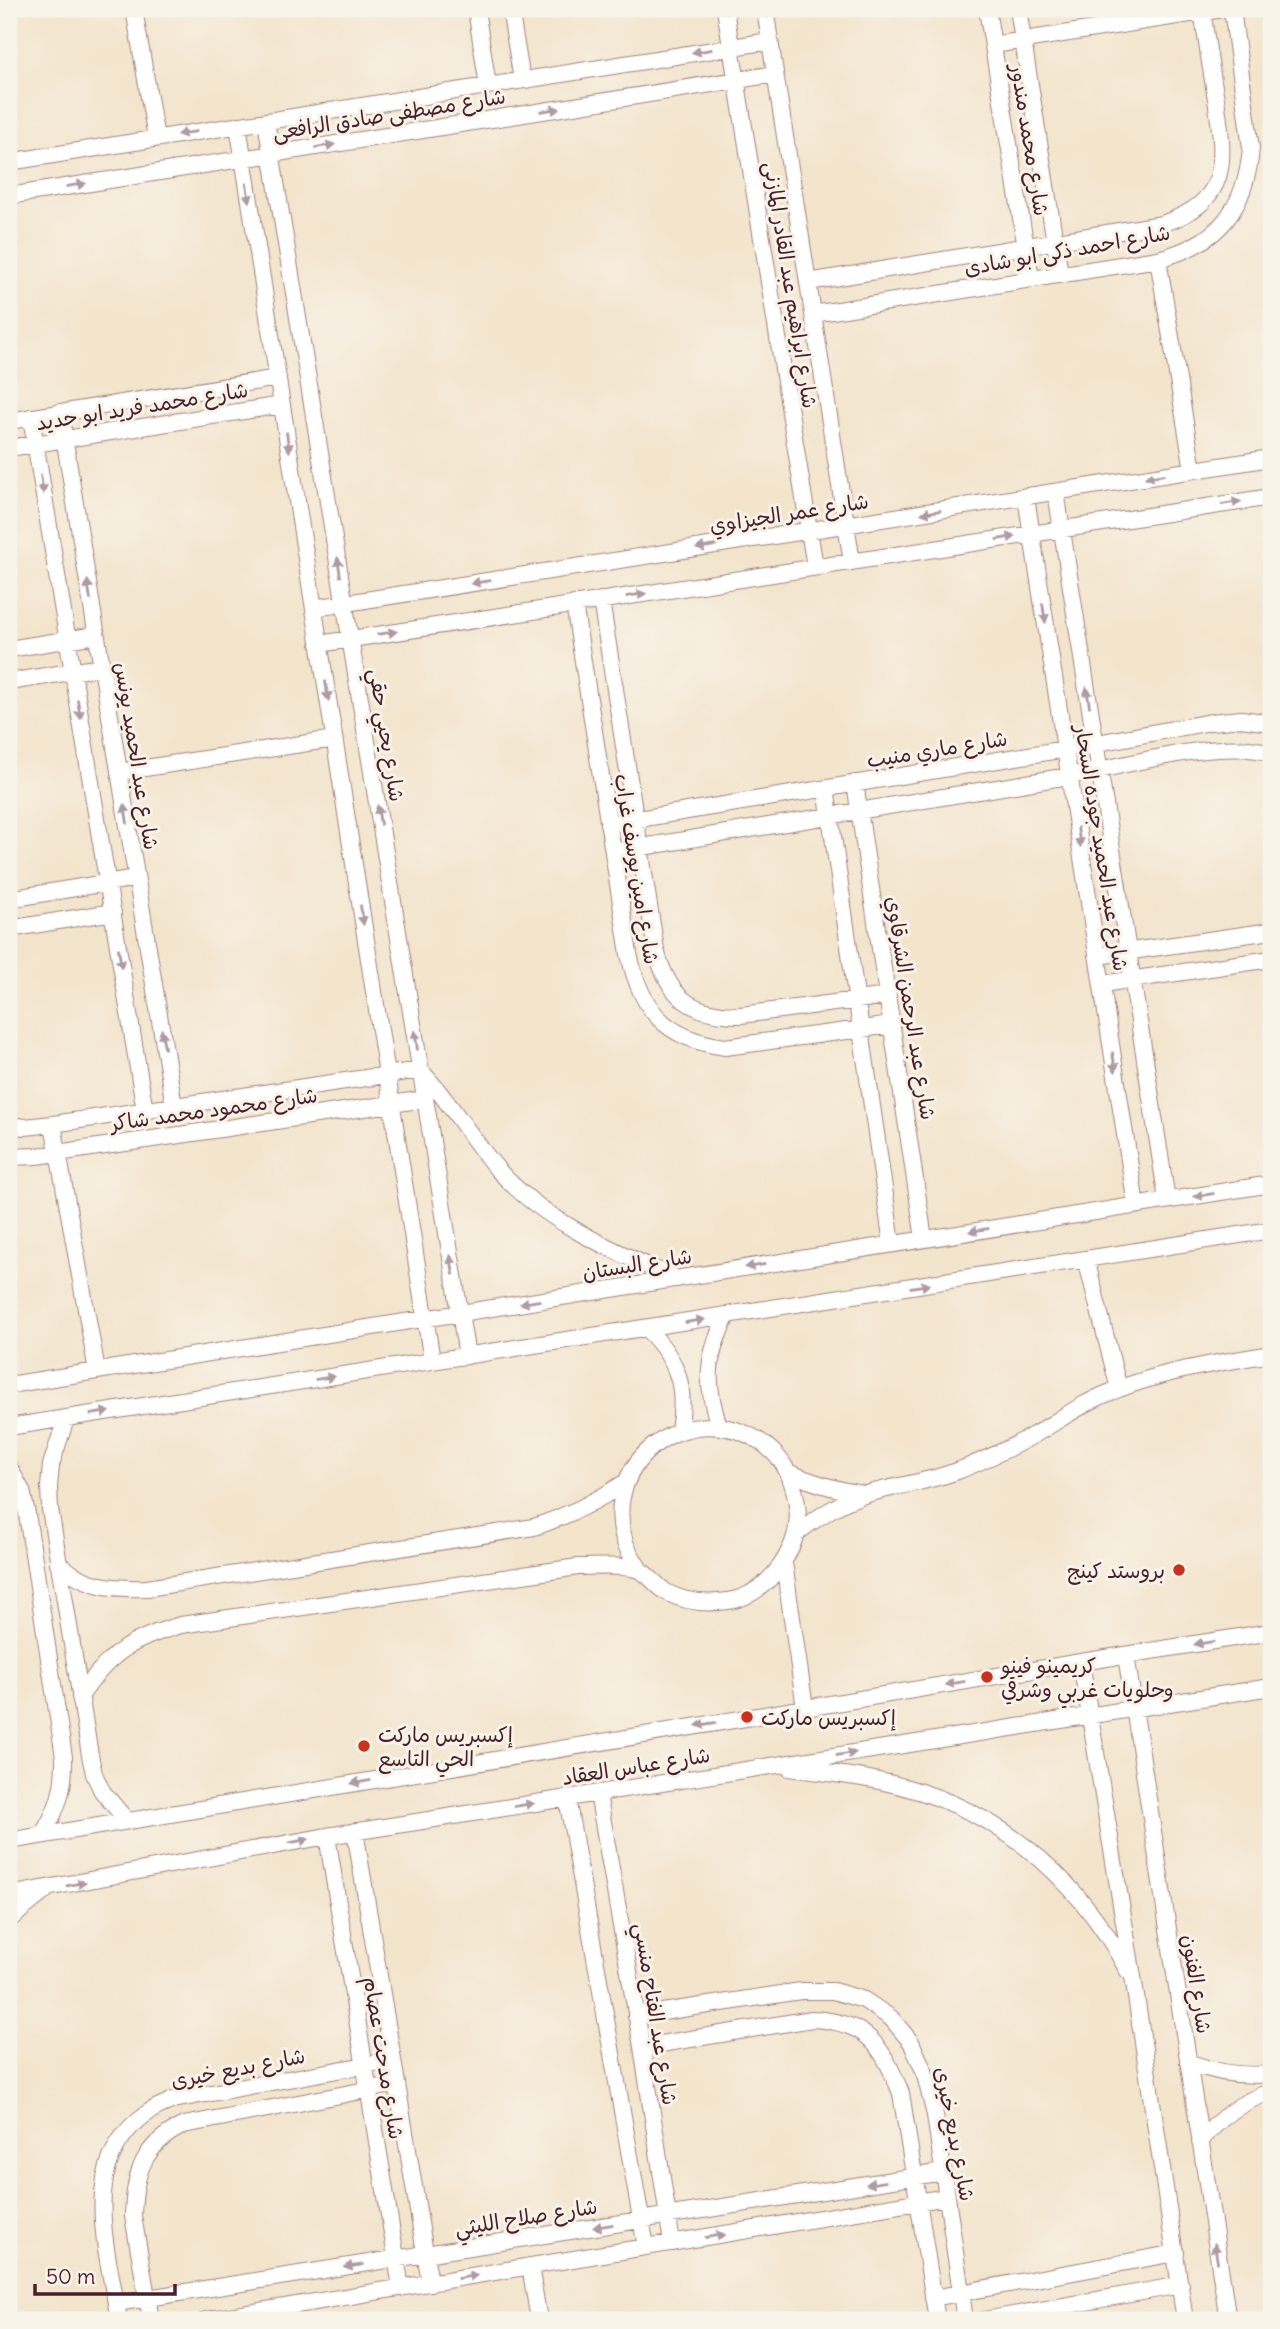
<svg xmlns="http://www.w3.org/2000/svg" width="1280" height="2329" font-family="Delius,'Playpen Sans Arabic',sans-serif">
  <rect width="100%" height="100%" fill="#f7f3e8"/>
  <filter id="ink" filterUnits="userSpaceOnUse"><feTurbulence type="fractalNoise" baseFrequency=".0143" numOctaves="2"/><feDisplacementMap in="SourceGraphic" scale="14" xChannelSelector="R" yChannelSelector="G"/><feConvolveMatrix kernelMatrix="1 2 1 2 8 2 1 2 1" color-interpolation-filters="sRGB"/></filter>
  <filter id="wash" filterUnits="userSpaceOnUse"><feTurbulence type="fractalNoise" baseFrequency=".00686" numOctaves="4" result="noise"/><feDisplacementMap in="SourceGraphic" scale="28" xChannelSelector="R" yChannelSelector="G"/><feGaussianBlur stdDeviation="1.57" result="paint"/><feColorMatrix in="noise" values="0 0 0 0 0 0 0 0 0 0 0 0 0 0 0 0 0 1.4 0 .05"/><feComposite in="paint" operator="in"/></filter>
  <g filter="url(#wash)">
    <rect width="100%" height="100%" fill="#f3e4cc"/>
  </g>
  <g filter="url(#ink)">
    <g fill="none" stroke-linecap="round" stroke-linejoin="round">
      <g stroke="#9e827c" stroke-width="18">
        <path id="street" d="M134,9L156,138
          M476,9L488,86
          M510,9L522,80
          M725,9L815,567
          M765,9L852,562
          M987,9L1031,279
          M1018,9L1060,274
          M993,45L1222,9
          M266,121L467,1356
          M238,125L432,1361
          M9,162L770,41
          M9,196L775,74
          M1158,259L1193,470
          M808,282L1162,224C1231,201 1225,161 1216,99C1211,69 1206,39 1202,9
          M813,314L1158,259C1218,244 1246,209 1251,148L1232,9
          M60,412L174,1106
          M31,417L145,1111
          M9,421L278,378
          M9,448L282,405
          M1056,492L1167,1200
          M1026,497L1136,1205
          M601,600L656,950C669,999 692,1015 741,1015L888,996
          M574,604L629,954C641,1011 666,1039 725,1047L892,1025
          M314,608L1271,458
          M319,644L1271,497
          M9,649L96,635
          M9,682L101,667
          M119,772L334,739
          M855,783L924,1239
          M826,788L892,1244
          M608,824L1065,749L1211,722L1241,719L1271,723
          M613,852C764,827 916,802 1068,776C1123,767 1220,737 1271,753
          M9,899L136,878
          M9,929L113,912
          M1097,956L1271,931
          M1102,984L1271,959
          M53,1124L97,1371
          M9,1125L25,1127L53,1124L420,1070C450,1101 471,1139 499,1171C546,1223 615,1251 677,1279
          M9,1157L37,1156L425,1099
          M1086,1259L1119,1389
          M646,1328C678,1360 687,1386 679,1431
          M9,1385L1271,1184
          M66,1419L51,1465L49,1487L50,1509L90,1755L94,1774L102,1791L127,1821
          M719,1426C705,1384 706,1356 727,1316
          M9,1427L1271,1230
          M9,1467L22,1491L27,1514L64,1757C65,1787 58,1810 42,1835
          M788,1472C813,1483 836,1490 863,1494
          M797,1533C818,1517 841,1501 867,1494C898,1485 929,1482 960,1470C984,1460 1009,1449 1032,1436C1058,1421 1082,1403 1111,1392C1162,1371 1217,1363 1271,1354
          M58,1563C86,1587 111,1589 147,1588L534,1527C568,1516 596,1502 626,1482
          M784,1563L805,1708
          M1126,1655L1228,2320
          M1081,1662L1134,1983L1185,2320
          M80,1697C108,1654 131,1639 181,1625L578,1567C594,1567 628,1564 641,1571C650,1576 657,1586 666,1592C684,1602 707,1604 728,1601C758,1597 781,1571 792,1545C801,1524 799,1504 792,1483C787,1466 775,1452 761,1442C690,1395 599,1460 625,1542C628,1552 635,1561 640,1570
          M789,1768C819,1772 850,1775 879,1781C990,1803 1075,1871 1128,1971
          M598,1793L642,2047L672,2243
          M567,1798L646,2247
          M355,1831L430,2283
          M327,1836L401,2288
          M9,1841L1081,1662L1271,1632
          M9,1895L327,1836L1271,1687
          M9,1920L45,1891
          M636,2016L801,1991H833L864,2000L891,2018L911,2042L924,2071L935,2115L965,2320
          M642,2047L812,2019C868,2022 881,2044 901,2093L937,2320
          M1188,2062C1216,2073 1241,2077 1271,2074
          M1200,2142C1219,2118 1241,2101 1271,2092
          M530,2266L539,2320
          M933,2298L1176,2253
          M116,2303L943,2172
          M119,2320C108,2251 76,2160 149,2112C156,2107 165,2104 173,2100L393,2060
          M151,2320L133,2216C134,2174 143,2144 184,2125L397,2084
          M206,2320L947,2197
          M985,2320L1181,2285"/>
      </g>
      <use href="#street" stroke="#fff" stroke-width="16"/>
    </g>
    <defs><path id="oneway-solid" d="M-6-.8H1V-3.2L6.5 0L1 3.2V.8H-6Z" transform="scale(1.75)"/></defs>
    <g fill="#ae9aa0">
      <use href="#oneway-solid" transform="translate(702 51) rotate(171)"/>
      <use href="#oneway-solid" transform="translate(550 110) rotate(-9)"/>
      <use href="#oneway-solid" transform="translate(187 133) rotate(171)"/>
      <use href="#oneway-solid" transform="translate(325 146) rotate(-9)"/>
      <use href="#oneway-solid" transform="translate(76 185) rotate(-9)"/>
      <use href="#oneway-solid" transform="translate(248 193) rotate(81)"/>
      <use href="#oneway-solid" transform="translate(288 442) rotate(81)"/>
      <use href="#oneway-solid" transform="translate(1155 476) rotate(171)"/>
      <use href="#oneway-solid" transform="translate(42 484) rotate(81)"/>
      <use href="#oneway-solid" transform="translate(1231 503) rotate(-9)"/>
      <use href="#oneway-solid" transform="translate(931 512) rotate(171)"/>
      <use href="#oneway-solid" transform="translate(1006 538) rotate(-9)"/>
      <use href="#oneway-solid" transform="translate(706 547) rotate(171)"/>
      <use href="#oneway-solid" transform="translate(339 567) rotate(-99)"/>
      <use href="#oneway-solid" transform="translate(481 582) rotate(171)"/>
      <use href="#oneway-solid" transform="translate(89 590) rotate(-99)"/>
      <use href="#oneway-solid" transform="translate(636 595) rotate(-9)"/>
      <use href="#oneway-solid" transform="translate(1044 613) rotate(81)"/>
      <use href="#oneway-solid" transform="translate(387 633) rotate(-9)"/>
      <use href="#oneway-solid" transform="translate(327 691) rotate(81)"/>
      <use href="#oneway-solid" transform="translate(1088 697) rotate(-99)"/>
      <use href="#oneway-solid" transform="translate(79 709) rotate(81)"/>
      <use href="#oneway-solid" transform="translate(126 814) rotate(-99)"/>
      <use href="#oneway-solid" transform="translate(379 815) rotate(-99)"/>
      <use href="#oneway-solid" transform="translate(1079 837) rotate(81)"/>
      <use href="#oneway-solid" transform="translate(362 915) rotate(81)"/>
      <use href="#oneway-solid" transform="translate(120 958) rotate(81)"/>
      <use href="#oneway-solid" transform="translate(163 1039) rotate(-99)"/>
      <use href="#oneway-solid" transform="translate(416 1040) rotate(-99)"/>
      <use href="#oneway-solid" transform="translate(1114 1062) rotate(81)"/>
      <use href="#oneway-solid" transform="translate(1204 1195) rotate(171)"/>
      <use href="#oneway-solid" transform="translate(979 1230) rotate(171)"/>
      <use href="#oneway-solid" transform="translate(452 1265) rotate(-99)"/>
      <use href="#oneway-solid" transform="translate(755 1266) rotate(171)"/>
      <use href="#oneway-solid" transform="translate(920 1286) rotate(-9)"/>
      <use href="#oneway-solid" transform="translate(530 1302) rotate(171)"/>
      <use href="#oneway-solid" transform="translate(695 1321) rotate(-9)"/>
      <use href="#oneway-solid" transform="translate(325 1378) rotate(-9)"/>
      <use href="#oneway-solid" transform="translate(100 1413) rotate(-9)"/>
      <use href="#oneway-solid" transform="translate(1204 1643) rotate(171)"/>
      <use href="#oneway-solid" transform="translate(955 1683) rotate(171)"/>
      <use href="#oneway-solid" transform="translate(706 1724) rotate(171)"/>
      <use href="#oneway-solid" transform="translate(846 1754) rotate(-9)"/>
      <use href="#oneway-solid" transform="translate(361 1782) rotate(171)"/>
      <use href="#oneway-solid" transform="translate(524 1805) rotate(-9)"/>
      <use href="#oneway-solid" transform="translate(299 1841) rotate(-11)"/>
      <use href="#oneway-solid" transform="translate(76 1884) rotate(-11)"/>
      <use href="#oneway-solid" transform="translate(876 2183) rotate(171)"/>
      <use href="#oneway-solid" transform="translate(603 2226) rotate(171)"/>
      <use href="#oneway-solid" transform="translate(715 2236) rotate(-9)"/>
      <use href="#oneway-solid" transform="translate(1216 2253) rotate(-99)"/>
      <use href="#oneway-solid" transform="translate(354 2266) rotate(171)"/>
      <use href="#oneway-solid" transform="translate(467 2277) rotate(-9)"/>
    </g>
  </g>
  <g fill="#c8321e" stroke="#f7f3e8" stroke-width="2.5">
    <circle cx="1179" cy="1570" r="7"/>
    <circle cx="987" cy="1677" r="7"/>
    <circle cx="747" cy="1717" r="7"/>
    <circle cx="364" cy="1746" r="7"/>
  </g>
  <g text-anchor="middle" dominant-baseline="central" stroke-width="6" stroke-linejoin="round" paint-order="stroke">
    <g font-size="21" fill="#4a1f2b" stroke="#f7f3e8">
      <text transform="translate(389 114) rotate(-9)">شارع مصطفى صادق الرافعى</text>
      <text transform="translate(1030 140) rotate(81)">شارع محمد مندور</text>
      <text transform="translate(1067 250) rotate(-10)">شارع احمد ذكى ابو شادى</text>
      <text transform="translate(791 285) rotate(81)">شارع ابراهيم عبد القادر المازنى</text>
      <text transform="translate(142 406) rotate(-9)">شارع محمد فريد ابو حديد</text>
      <text transform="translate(789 513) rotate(-9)">شارع عمر الجيزاوي</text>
      <text transform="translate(387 735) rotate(81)">شارع يحيي حقي</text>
      <text transform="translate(937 749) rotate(-9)">شارع ماري منيب</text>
      <text transform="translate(137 756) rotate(81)">شارع عبد الحميد يونس</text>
      <text transform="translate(1102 848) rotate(81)">شارع عبد الحميد جوده السحار</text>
      <text transform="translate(637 869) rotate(81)">شارع امين يوسف غراب</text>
      <text transform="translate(911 1008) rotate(81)">شارع عبد الرحمن الشرقاوي</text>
      <text transform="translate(214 1109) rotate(-8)">شارع محمود محمد شاكر</text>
      <text transform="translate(637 1264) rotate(-9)">شارع البستان</text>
      <text transform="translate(636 1766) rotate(-9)">شارع عباس العقاد</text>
      <text transform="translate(1197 1984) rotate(81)">شارع الفنون</text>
      <text transform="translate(656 2014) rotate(81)">شارع عبد الفتاح منسي</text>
      <text transform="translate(384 2058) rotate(81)">شارع مدحت عصام</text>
      <text transform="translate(238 2068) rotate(-11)">شارع بديع خيرى</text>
      <text transform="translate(955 2134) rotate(79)">شارع بديع خيرى</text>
      <text transform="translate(526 2217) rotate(-9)">شارع صلاح الليثي</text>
    </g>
    <g font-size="21" fill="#4a1f2b" stroke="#f7f3e8" text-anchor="start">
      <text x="1165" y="1570" text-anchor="end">بروستد كينج</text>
      <text x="1001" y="1665">كريمينو فينو<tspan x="1001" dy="24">وحلويات غربي وشرقي</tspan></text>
      <text x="761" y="1717">إكسبريس ماركت</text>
      <text x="378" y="1734">إكسبريس ماركت<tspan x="378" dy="24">الحي التاسع</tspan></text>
    </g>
  </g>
  <rect width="1280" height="2329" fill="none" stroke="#f7f3e8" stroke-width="35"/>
  <path d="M35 2284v10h140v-10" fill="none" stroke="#4a1f2b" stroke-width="3.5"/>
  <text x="46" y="2284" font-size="21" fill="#4a1f2b" stroke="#f7f3e8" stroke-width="5" paint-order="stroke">50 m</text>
</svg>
